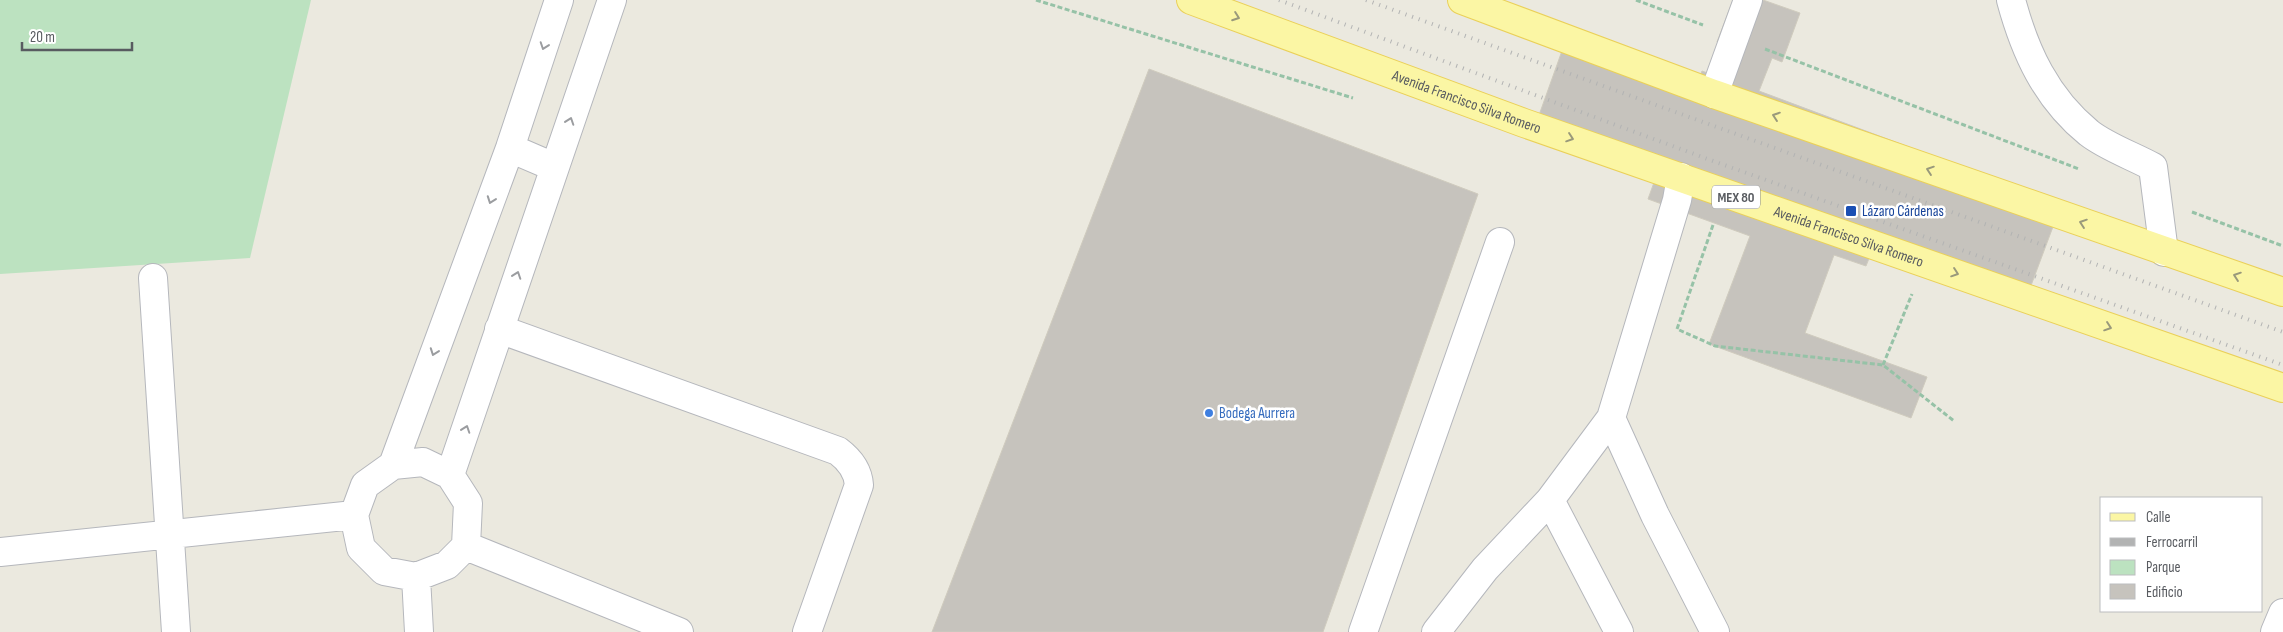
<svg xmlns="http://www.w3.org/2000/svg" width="2283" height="632" font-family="'Sofia Sans Condensed',sans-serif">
  <rect width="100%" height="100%" fill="#ebe9df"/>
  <path fill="#bce2c0" d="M0,0H311L250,258L0,274Z"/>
  <path fill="#c6c3bd" stroke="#cfcbbe" d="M1733,0H1763L1800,13L1782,62L1772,58L1759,91L1914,149L1907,170L2054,224L2023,307L1872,251L1866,266L1834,255L1805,333L1927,377L1911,418L1709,344L1750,236L1648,199L1656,177L1533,132L1563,48L1692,96L1702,71L1713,75L1724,45L1717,42Z
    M1149,69L1478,194L1323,632H932Z"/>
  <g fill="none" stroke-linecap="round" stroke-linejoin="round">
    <g stroke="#b5b7bc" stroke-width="30">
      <path id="minor" d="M2011,0C2025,52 2046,98 2089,133C2107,147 2133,156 2153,167L2164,252
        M1714,94L1748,0
        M510,148L554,167
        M153,278L176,632
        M499,329L838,451C850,460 858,471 859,485L807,632
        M1611,418L1655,515L1715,632
        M423,462L450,475L468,503L466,546L447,565L416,577L384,571L361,548L354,515L365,485L393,465Z
        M393,465L510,148L559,0
        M450,475L612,0
        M1550,500L1619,632
        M466,546L679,632
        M0,552L354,515
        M416,577L419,632
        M1363,632L1500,242
        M1436,632L1485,569L1550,500L1611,418L1677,200L1681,177
        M2275,632L2283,613"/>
    </g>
    <g stroke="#ead059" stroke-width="30">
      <g id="major">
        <path id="s1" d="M1191,0L1524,123L2283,388"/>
        <path d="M1462,0L1714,94L2283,292"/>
      </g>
    </g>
    <path stroke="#96c2a7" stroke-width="3" stroke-dasharray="5 2.5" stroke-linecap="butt" d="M1036,0L1353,98
      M1636,0L1703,25
      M1765,49L2079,169
      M2192,212L2283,246
      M1713,225L1677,329L1715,346L1883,365L1954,421
      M1883,365L1912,294"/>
    <use href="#minor" stroke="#fff" stroke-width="28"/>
    <use href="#major" stroke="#fbf6a4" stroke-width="28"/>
    <path stroke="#b2b3b3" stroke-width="4" stroke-dasharray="1 6" stroke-linecap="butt" d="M1279,0L1713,161L2283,365
      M1366,0L2283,332"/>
  </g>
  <defs><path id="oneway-chevron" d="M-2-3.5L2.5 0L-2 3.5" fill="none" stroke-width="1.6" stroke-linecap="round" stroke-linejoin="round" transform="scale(1.25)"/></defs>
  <g stroke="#99997b">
    <use href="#oneway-chevron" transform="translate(1236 17) rotate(20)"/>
    <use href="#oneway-chevron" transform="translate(1776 116) rotate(-161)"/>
    <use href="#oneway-chevron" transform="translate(1570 138) rotate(19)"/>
    <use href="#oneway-chevron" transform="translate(1930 170) rotate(-161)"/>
    <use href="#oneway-chevron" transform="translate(2083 223) rotate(-161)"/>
    <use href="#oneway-chevron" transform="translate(1955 273) rotate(19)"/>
    <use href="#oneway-chevron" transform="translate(2237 276) rotate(-161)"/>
    <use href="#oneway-chevron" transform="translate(2108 327) rotate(19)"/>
  </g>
  <g stroke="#9b9da0">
    <use href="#oneway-chevron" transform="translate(544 46) rotate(109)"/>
    <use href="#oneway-chevron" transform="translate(570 121) rotate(-71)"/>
    <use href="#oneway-chevron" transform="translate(491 200) rotate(110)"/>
    <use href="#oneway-chevron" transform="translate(517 275) rotate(-71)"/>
    <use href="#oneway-chevron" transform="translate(434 352) rotate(110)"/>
    <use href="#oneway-chevron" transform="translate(466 429) rotate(-71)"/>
  </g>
  <rect fill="#1a4fb4" stroke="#fff" stroke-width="2" x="1845" y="205" width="12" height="12" rx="2.5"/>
  <circle fill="#3f7fe0" stroke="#fff" stroke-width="2" cx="1209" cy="413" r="5"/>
  <g text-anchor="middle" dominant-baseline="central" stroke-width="5" stroke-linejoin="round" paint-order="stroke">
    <rect fill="#fff" stroke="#8a8c90" stroke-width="1" x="1712" y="185.5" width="48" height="23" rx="4"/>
    <g font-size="14" font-weight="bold" fill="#585b60">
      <text x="1736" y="197">MEX 80</text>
    </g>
    <g font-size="15" fill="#585b60" stroke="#fff">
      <text stroke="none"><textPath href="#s1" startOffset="294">Avenida Francisco Silva Romero</textPath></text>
      <text stroke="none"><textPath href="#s1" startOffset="699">Avenida Francisco Silva Romero</textPath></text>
    </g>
    <g font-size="15" fill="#164399" stroke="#fff" text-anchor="start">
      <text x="1862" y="211">Lázaro Cárdenas</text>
    </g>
    <g font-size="15" fill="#366cbe" stroke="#fff" text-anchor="start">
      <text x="1219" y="413">Bodega Aurrera</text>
    </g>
  </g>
  <rect x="2100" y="497" width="162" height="115" fill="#ffffff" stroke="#bcbdbf"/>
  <rect x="2110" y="513" width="25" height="8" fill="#fbf6a4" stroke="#bcbdbf"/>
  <text x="2146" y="522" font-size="15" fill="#585b60">Calle</text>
  <rect x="2110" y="538" width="25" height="8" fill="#b2b3b3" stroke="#bcbdbf"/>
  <text x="2146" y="547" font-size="15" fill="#585b60">Ferrocarril</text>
  <rect x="2110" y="560" width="25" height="15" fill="#bce2c0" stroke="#bcbdbf"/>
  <text x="2146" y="572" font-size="15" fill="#585b60">Parque</text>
  <rect x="2110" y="584" width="25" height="15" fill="#c6c3bd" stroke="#bcbdbf"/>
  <text x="2146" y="597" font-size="15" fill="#585b60">Edificio</text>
  <path d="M22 42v8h110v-8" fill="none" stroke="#585b60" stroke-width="2.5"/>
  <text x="30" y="42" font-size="15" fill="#585b60" stroke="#ffffff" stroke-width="4" paint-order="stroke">20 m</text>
</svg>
